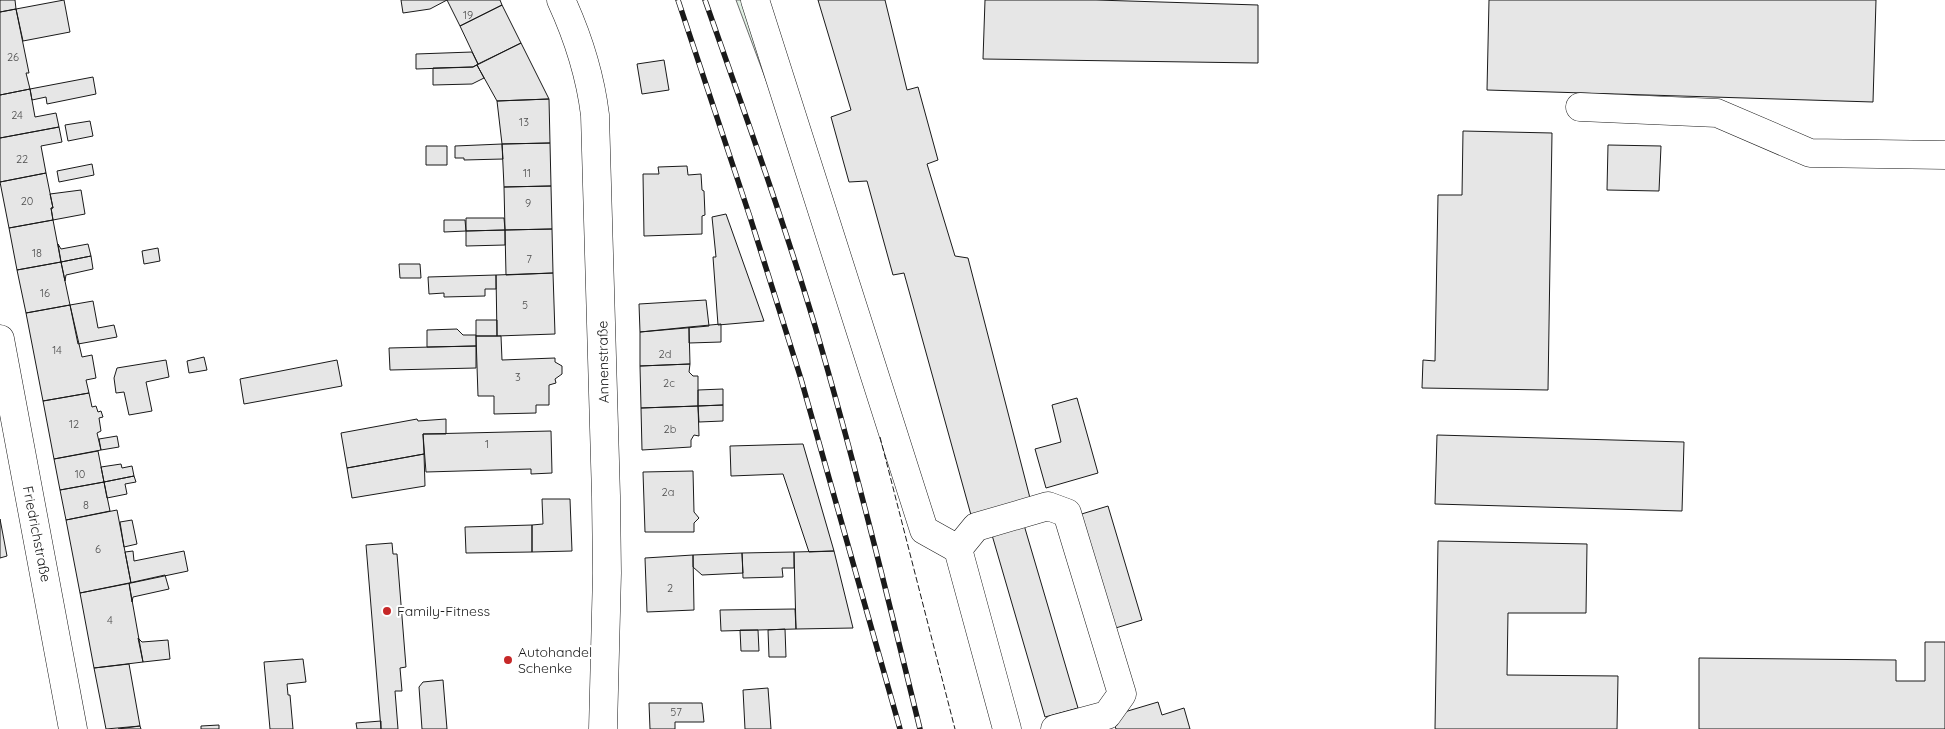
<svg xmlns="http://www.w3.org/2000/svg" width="1945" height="729" font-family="Quicksand,sans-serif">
  <rect width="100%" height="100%" fill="#fff"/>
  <path fill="#e0efe3" stroke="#6a6a6a" d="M736,0H748L788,139Z"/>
  <path fill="#e6e6e6" stroke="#1a1a1a" d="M0,0H15L16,9L0,12Z
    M64,0L70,32L23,41L16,9Z
    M401,0H447L430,9L403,13Z
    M447,0H500L502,5L460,26Z
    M818,0H885L907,90L918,87L938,160L927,164L955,256L968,258L1030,498L971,515L904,273L893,275L867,181L849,182L831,117L851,110Z
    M985,0H1096L1258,5V63L983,59Z
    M1489,0H1876L1873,102L1487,90Z
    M502,5L521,43L478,64L460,26Z
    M16,9L29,73H26L30,89L0,95V12Z
    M521,43L549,99L497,101L477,65Z
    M472,52L478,64L473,67L416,69V54Z
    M664,60L669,90L642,94L637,64Z
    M477,65L484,78L472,84L433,85V68L473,67Z
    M93,77L96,94L47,104L46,97L32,100L30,89Z
    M30,89L35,117L56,113L59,127L0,138V95Z
    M549,99L550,143L502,144L497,101Z
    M90,121L93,136L68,141L65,125Z
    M59,127L62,142L41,146L46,173L0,182V138Z
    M1463,131L1552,133L1548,390L1422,388L1423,360L1435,361L1438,195H1462Z
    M550,143L551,186L504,187L502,144Z
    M502,144L503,159L464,160V158H455V146Z
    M1608,145L1661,146L1659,191L1607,190Z
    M426,146H447V165H426Z
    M92,164L94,175L59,182L57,171Z
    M687,166L688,175L701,174L702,190L704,191L705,215L702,216V234L644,236L643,174H659L658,167Z
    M46,173L53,208H51L53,220L9,228L0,182Z
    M551,186L552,229L505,230L504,187Z
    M81,190L85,214L53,220L51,208H53L50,194Z
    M726,214L764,321L718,325L713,257H716L712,217Z
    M466,218H504L505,230L466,231Z
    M53,220L61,262L17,270L9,228Z
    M444,220H465L466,231L444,232Z
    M552,229L553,273L506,275L505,230Z
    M505,230V245L466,246V231Z
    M58,244L61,249L88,244L91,256L61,262Z
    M158,248L160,261L144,264L142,251Z
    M91,256L93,269L66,275L65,281L61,262Z
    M61,262L70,305L26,313L17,270Z
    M399,264H420L421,278H400Z
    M553,273L555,334L497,336L496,275Z
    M496,275V289H485V296L444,297V293L429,294L428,277Z
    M706,300L709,326L640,332L639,304Z
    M93,301L98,328L114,325L117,337L78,344L70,305Z
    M70,305L82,357L92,355L96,378L86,380L89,393L43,401L26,313Z
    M476,320H497V336H476Z
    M721,324V342L689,343V327Z
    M689,327L690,364L640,366V332Z
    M457,329L463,335H476V346L427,347V330Z
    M476,336H501L502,360L555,358V362L562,366V374L555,379L556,383L549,385V405H536V413L494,414V396H478Z
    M476,346V368L390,370L389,348Z
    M204,357L207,370L189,373L187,361Z
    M166,360L169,377L146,382L152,411L129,415L124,392L116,393L114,378L117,368Z
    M337,360L342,386L244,404L240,379Z
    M690,364L689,372L693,376H698V406L641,408L640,366Z
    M723,389V405L698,406V390Z
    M89,393L92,407L96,406L98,412L101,411L103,417L99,418L101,431L97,433L101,450L54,459L43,401Z
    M1077,398L1098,473L1046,488L1035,449L1061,442L1052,405Z
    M723,405V421L699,422L698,406Z
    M698,406L699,436L694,435L691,440V447L642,450L641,408Z
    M417,419L418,421L446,419V434H423L424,454L347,468L341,433Z
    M551,431L552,473L531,474V469L426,472L423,434Z
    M1437,435L1684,442L1682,511L1435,504Z
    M117,436L119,447L101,450L99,439Z
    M803,444L834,551L809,552L783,474L731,476L730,446Z
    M98,451L104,482L60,490L54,459Z
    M424,454L425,486L352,498L347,468Z
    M121,464L122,468L132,466L134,476L104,482L101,467Z
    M693,471L694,512L699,518L694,523V532H645L643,472Z
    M134,476L136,482L125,484L127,494L107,498L104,482Z
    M104,482L110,511L66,520L60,490Z
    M542,499H570L572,551L532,552V525L543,524Z
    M1108,506L1142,620L1109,630L1075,516Z
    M117,510L131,583L80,593L66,520Z
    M0,519L7,556L0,558Z
    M132,520L137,544L124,547L120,522Z
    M532,525V552L466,553L465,527Z
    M1024,525L1078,708L1045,717L992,535Z
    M1438,541L1587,544L1586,613H1508L1507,675L1618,676L1617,729H1435Z
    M392,543L393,554H397L406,667L400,668L402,691H395L398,729H381L366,545Z
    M133,551L134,561L184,551L188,571L131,583L125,552Z
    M834,551L853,628L796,629L794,552Z
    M794,552V568H782L783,577L743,578L742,553Z
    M742,553L743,573L702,575L693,567V555Z
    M693,555L694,610L647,612L645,558Z
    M165,575L169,589L133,597L132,602L129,583Z
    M129,583L143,662L94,668L80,593Z
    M795,609L796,629L721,631L720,610Z
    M785,629L786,657H769L768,630Z
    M740,630H758L759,651H741Z
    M138,638L142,642L168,640L170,659L143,662Z
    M1925,642H1945V729H1699V658L1896,660V681H1925Z
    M303,659L306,682L287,684L288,695H290L293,729H270L264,662Z
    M129,664L140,726L106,729L94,668Z
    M443,680L447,729H422L419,687L423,682Z
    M768,688L771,729H745L743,690Z
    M1158,702L1162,715L1184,708L1190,729H1116L1111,716Z
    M649,703H702L704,722H675V729H650Z
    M381,721V729H357L356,723Z
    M219,725V729H201V726Z
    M140,726L141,729H118Z"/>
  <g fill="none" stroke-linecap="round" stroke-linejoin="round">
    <g stroke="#1a1a1a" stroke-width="29">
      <path id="minor" d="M755,0L924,530L958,549
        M1580,107L1717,113L1810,153L1945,155
        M0,339L73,729
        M1007,729L958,549L976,527L1048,506L1067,513L1122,694L1107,715L1055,729"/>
    </g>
    <g stroke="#1a1a1a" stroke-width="29">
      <path id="major" d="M561,0C578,37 590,74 595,115L606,496L607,573L603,729"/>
    </g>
    <use href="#minor" stroke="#fff" stroke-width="28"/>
    <use href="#major" stroke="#fff" stroke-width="28"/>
    <g stroke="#1a1a1a" stroke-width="5.5">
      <path id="rail" d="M678,0L750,217L801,379L900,729
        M705,0C743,108 782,216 815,326C854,459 887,594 920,729"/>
    </g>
    <use href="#rail" stroke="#fff" stroke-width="4" stroke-dasharray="11" stroke-linecap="butt"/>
    <path stroke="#1a1a1a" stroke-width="1" stroke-dasharray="6 2.5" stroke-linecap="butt" d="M880,437L955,729"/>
  </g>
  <g fill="#c62828" stroke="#fff" stroke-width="2">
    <circle cx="387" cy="611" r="5"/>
    <circle cx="508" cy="660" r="5"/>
  </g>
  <g text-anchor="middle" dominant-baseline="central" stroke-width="4" stroke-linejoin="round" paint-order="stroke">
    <g font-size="11" fill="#4d4d4d">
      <text x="468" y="15">19</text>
      <text x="13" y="57">26</text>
      <text x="17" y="115">24</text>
      <text x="524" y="122">13</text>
      <text x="22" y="159">22</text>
      <text x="527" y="173">11</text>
      <text x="27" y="201">20</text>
      <text x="528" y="203">9</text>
      <text x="37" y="253">18</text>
      <text x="529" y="259">7</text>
      <text x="45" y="293">16</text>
      <text x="525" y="305">5</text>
      <text x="57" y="350">14</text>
      <text x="665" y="354">2d</text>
      <text x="518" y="377">3</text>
      <text x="669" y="383">2c</text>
      <text x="74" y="424">12</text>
      <text x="670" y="429">2b</text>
      <text x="487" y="444">1</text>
      <text x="80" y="474">10</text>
      <text x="668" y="492">2a</text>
      <text x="86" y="505">8</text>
      <text x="98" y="549">6</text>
      <text x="670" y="588">2</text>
      <text x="110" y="620">4</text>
      <text x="676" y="712">57</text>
    </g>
    <g font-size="14" fill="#1a1a1a" stroke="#fff">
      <text transform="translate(603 362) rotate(-91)">Annenstraße</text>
      <text transform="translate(37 534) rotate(79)">Friedrichstraße</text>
    </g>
    <g font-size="14" fill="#1a1a1a" stroke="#fff" text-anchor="start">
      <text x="397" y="611">Family-Fitness</text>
      <text x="518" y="652">Autohandel<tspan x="518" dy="16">Schenke</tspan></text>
    </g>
  </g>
</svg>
